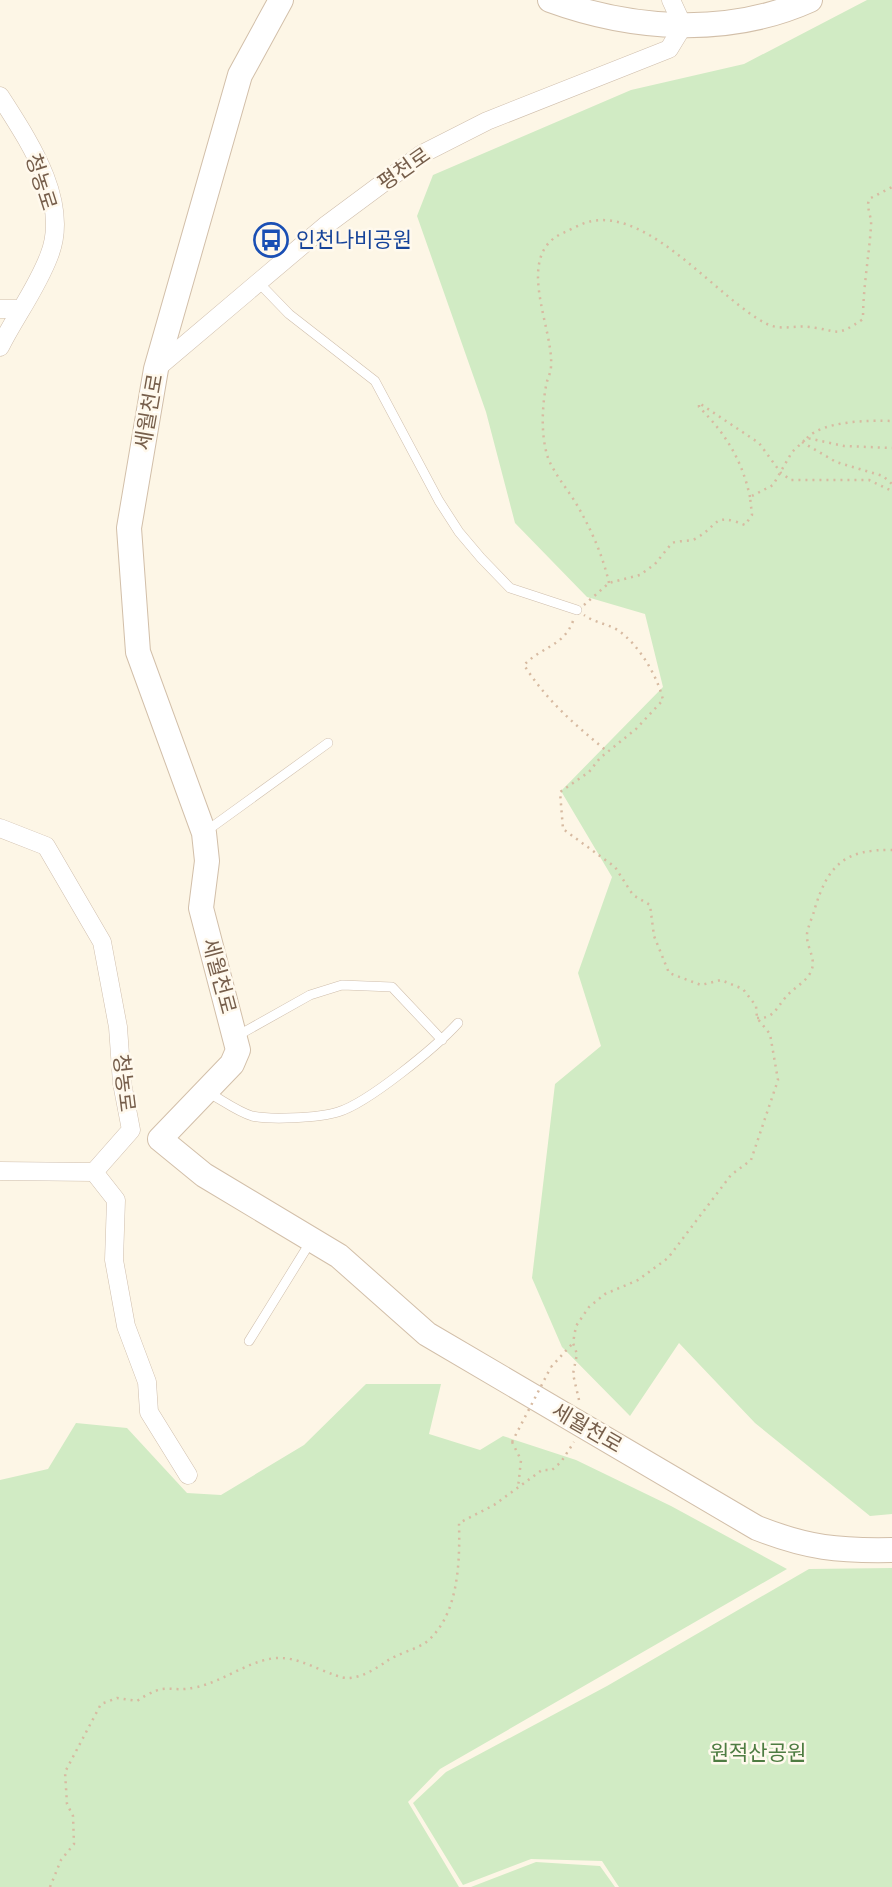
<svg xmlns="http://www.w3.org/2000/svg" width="892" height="1887" font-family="'DejaVu Sans','Noto Sans KR',sans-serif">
  <rect width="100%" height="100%" fill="#fdf6e6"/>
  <path fill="#d1ebc4" d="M867,0H892V1514L870,1516L755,1423L679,1343L630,1416L562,1347L532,1278L555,1084L601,1046L578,973L612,877L561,791L663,687L645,614L587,597L515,523L486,412L417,216L433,175L631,90L744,64Z
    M366,1384H441L429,1434L480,1450L503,1436L576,1460L671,1506L787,1569L440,1769L408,1802L459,1887H0V1480L48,1469L76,1423L127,1428L187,1493L221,1495L304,1445Z
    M892,1568V1887H619L602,1861L531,1859L463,1885L413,1803L446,1772L607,1686L809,1569Z
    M536,1862L600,1866L615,1887H471Z"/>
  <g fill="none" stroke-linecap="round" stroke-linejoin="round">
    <g stroke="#cfbeac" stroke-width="10">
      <path id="lane" d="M259,283L289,314L375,381L439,501L459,532L481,558L510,588L577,610
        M205,832L328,743
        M237,1036L310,995L342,985L392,987L442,1040
        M209,1093C222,1100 238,1112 252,1116C270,1120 319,1118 338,1112C368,1103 436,1047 458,1023
        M249,1341L311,1241"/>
    </g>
    <g stroke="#cfbeac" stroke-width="19">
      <path id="street" d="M0,96C28,140 71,202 49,256C37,288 15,317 0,347
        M0,309H19
        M156,369L325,226L422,154L487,121L669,49L683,26L671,0
        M0,828L46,846L102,942L118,1027L122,1083L131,1130L94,1172L116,1200L114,1260L126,1326L147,1382L149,1412L188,1475
        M0,1171L94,1172"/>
    </g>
    <g stroke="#d2bfa9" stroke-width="26">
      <path id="secondary" d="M281,0L240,75L156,369L129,528L138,652L204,833L207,861L201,908L238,1050L232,1064L160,1139L204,1175L339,1256L427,1334L757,1528C808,1548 838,1551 892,1550
        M550,0C632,30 728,37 810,0"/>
    </g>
    <path stroke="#d7baa1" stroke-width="2.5" stroke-dasharray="2 5" stroke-linecap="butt" d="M807,438C823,421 869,420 892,421
      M802,442L836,462L883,476L892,484
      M750,497C742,460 726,434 699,407V403L759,443L781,473L791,480H869L892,491
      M609,583C603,556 591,529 577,505C567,488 553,473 547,455C541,433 542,408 546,386C547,379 551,373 551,366C554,329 513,255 563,233C572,229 582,223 592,221C652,210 719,300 767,324C782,331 795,325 809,327C839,330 834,339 863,319C863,287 869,257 871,226C872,216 866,209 869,199L892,187
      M584,605L609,583L640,575L655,564L672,543C680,540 688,542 695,539C720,525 712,512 745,525L752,515L750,497L773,485L792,452L807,438L844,446L892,448
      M573,621C564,646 541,647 524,665C547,701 575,725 608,752
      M757,1018C773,1019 776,1009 785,998C792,989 803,984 809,975C819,960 806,949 807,934C808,926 813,916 815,908C828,865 845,849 892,850
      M551,1367L573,1343
      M579,1400L573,1374L577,1354L573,1343L576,1326L589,1307L605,1294L638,1280L668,1258L731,1175L751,1160L778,1080L770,1034L757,1018L756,1006L743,989L721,980L701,985L669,973L654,936L650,905L633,895L615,867L563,829L560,792L589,772L600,758L636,729L663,700C658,677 639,645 619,631C609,624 595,623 584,615
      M512,1442L521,1460L518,1488
      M50,1887L61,1860L74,1844L73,1816L67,1804L65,1772L101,1704L117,1698L137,1701C168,1680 168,1694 197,1687C225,1681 255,1656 283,1658C304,1659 335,1679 349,1678C363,1677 377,1668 387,1661C397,1654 414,1650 425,1643C459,1617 460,1561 459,1523L494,1505L542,1470H552L561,1462L574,1442"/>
    <use href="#lane" stroke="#fff" stroke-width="9"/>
    <use href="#street" stroke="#fff" stroke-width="18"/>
    <use href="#secondary" stroke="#fff" stroke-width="24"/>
    <path stroke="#d7baa1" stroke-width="2.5" stroke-dasharray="2 5" stroke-linecap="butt" d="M512,1442L551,1367"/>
  </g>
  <defs>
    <g id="bus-ring" transform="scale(1.75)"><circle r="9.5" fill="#fff9ed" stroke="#1a4fb4" stroke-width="1.5"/><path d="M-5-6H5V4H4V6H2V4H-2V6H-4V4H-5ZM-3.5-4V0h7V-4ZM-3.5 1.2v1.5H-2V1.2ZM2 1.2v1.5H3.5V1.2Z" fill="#1a4fb4"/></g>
  </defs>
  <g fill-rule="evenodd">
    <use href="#bus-ring" x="271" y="240"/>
  </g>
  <g text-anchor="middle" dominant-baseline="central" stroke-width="5" stroke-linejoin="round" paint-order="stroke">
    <g font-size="21" fill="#765e4b" stroke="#fff9ed">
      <text transform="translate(404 169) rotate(-35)">평천로</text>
      <text transform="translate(41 182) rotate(72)">청농로</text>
      <text transform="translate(149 412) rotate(-80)">세월천로</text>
      <text transform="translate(219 976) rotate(75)">세월천로</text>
      <text transform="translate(124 1083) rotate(83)">청농로</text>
      <text transform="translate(587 1428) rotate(30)">세월천로</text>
    </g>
    <g font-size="21" fill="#164399" stroke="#fff9ed" text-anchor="start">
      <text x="296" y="240">인천나비공원</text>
    </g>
    <g font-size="21" fill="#4e7c42" stroke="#fff9ed">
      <text x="758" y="1753">원적산공원</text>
    </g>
  </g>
</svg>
